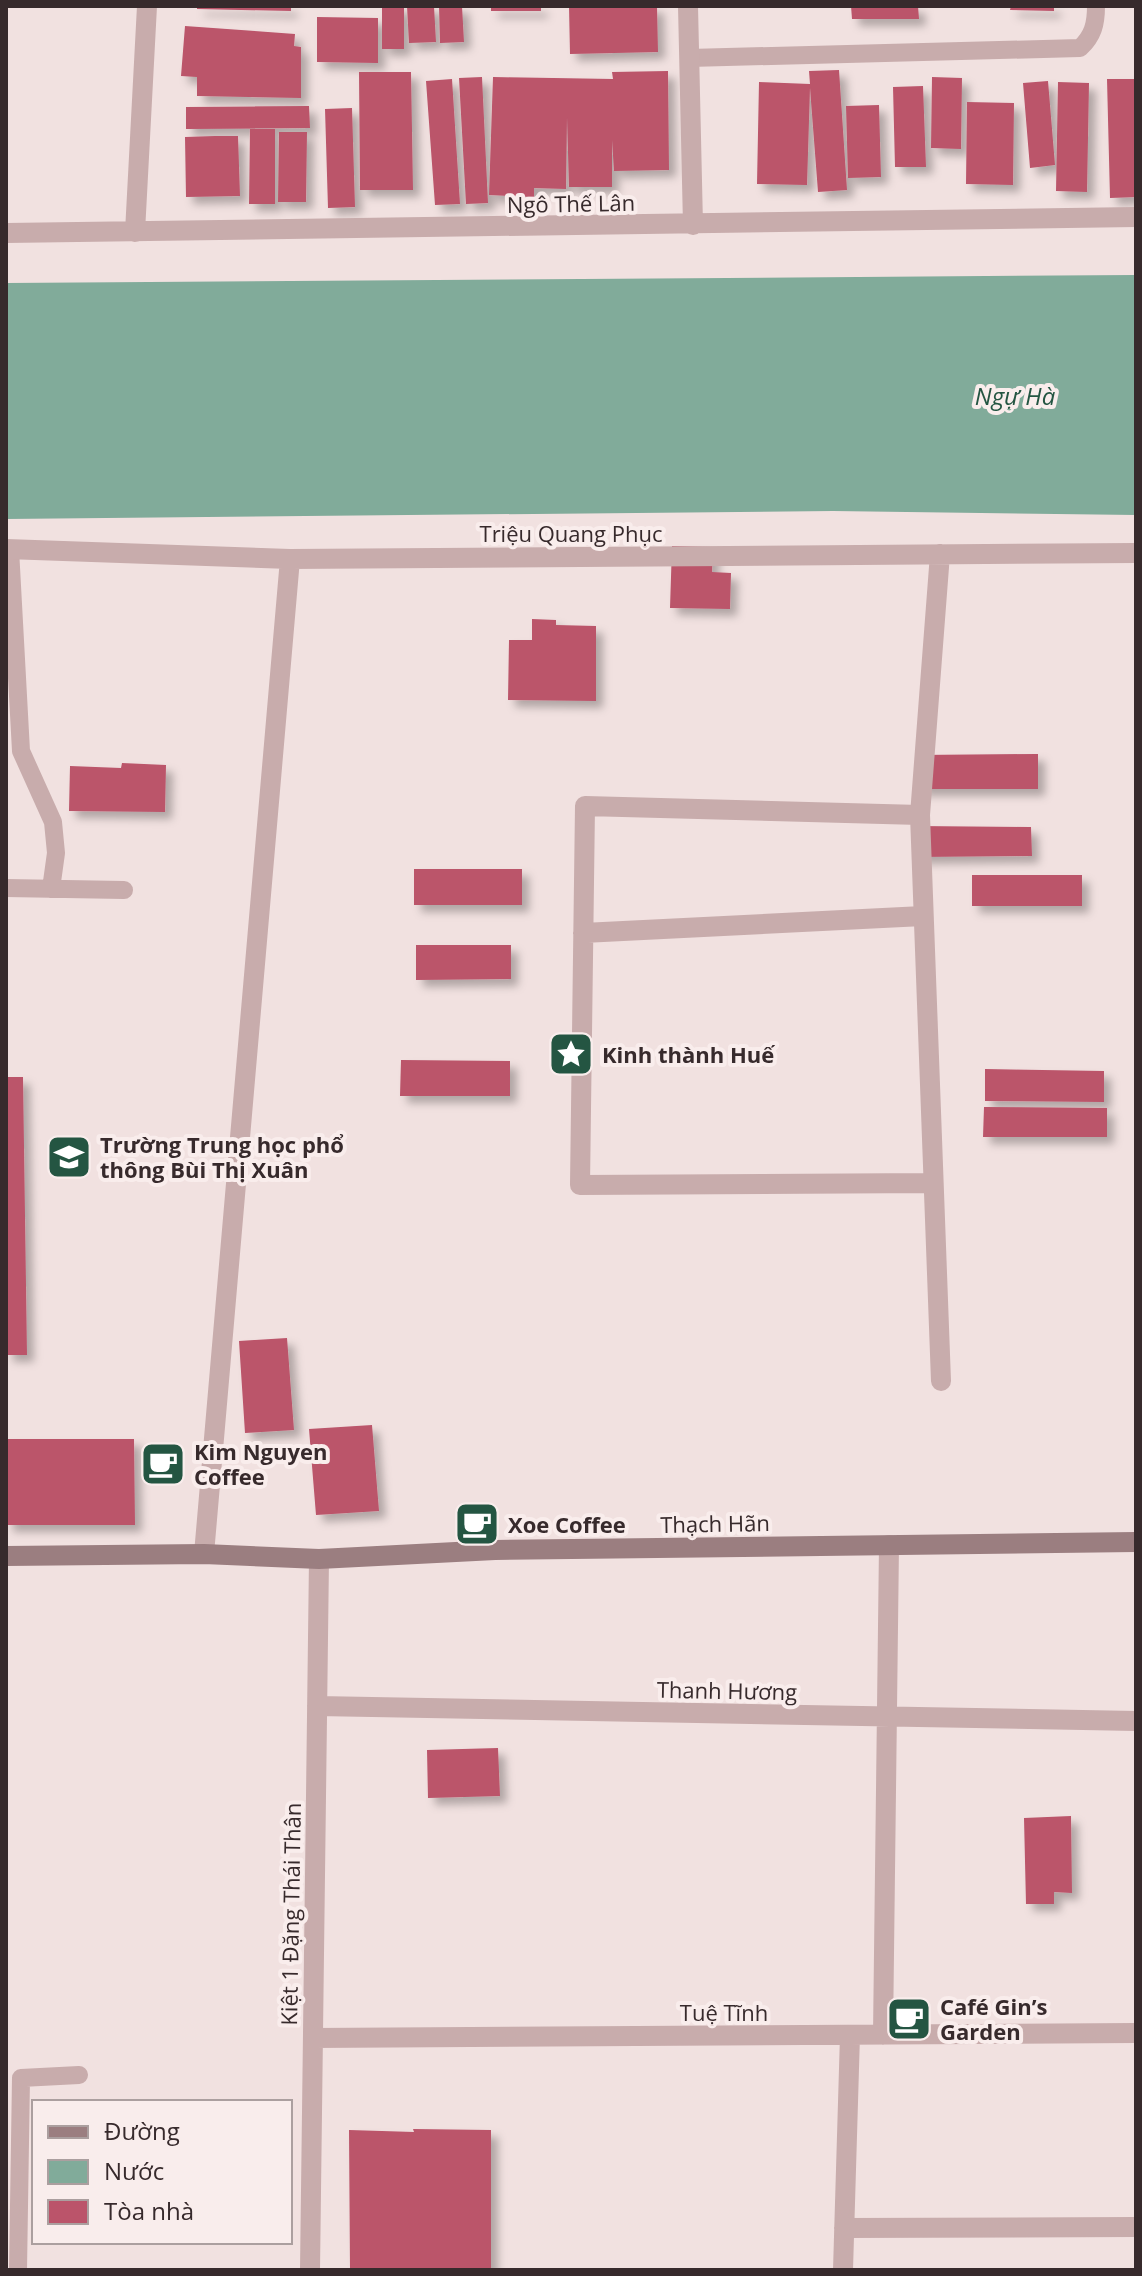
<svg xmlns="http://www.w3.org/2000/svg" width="1142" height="2276" font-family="'Open Sans',sans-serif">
  <defs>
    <filter id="shadow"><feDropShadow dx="7" dy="7" stdDeviation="4" flood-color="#0004"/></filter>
  </defs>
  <rect width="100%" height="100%" fill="#f1e1e0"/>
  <path fill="#81ab9a" d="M1136,275V515L833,511L6,519V283Z"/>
  <path fill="#bb546a" filter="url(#shadow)" d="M197,6H291V11L197,9Z
    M382,6H404V49H382Z
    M407,6H434L436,42L409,43Z
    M439,6H462L464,42L440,43Z
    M491,6H541V11H491Z
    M569,6H657L658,52L570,54Z
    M851,6H918L919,19H852Z
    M1011,6H1054V11L1010,10Z
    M317,17L378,18V63L317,62Z
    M185,26L295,34L294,46L301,47V98L197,96V77L181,76Z
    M839,70L847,190L818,192L810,88L807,185L757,184L759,82L810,84L809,71Z
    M668,71L669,170L614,171L612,140V187H569L567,117L566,189L534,188V197L489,195L493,77L613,79L612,72Z
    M359,72H411L413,190H360Z
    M482,77L488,203L466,204L459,78Z
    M932,77L962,78L961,149L931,148Z
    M452,79L460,204L435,205L426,81Z
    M1107,79H1135L1136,197L1110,198Z
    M1048,81L1055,165L1030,168L1023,83Z
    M1058,82L1089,83L1087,192L1056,191Z
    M923,86L926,167H895L893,87Z
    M967,102L1014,103L1013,185L966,184Z
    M879,105L881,177L848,178L846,106Z
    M309,106L310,128L186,129V107Z
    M352,108L355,207L328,208L325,109Z
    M250,129H275V204H249Z
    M279,132H307L306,202H278Z
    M215,136H238L240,196L186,197L185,137Z
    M672,546L713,547L712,572L731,573L730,609L670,608Z
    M532,619L556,620V625L596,626V701L508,700L509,640H532Z
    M1038,754V789H918L917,755Z
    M122,763L166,765L165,812L69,811L70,766L121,768Z
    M916,826L1031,827L1032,856L916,857Z
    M414,869H522V905H414Z
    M972,875H1082V906H972Z
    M416,945H511V979L416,980Z
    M401,1060L510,1061V1096H400Z
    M985,1069L1104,1071V1102L985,1101Z
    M6,1077H23L27,1355H6Z
    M984,1107L1107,1108V1137H983Z
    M287,1338L294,1430L245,1433L239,1341Z
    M372,1425L379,1511L316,1515L309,1429Z
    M6,1439H134L135,1525H6Z
    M498,1748L500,1796L428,1798L427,1750Z
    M1071,1816L1072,1893L1054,1892V1904H1026L1024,1818Z
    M413,2129L491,2130V2270H350L349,2130L414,2132Z"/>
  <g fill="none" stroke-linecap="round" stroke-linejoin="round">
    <path stroke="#c8acac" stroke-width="18" d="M689,58L1080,48C1093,36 1096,24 1096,6
      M10,549L21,751L53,822L56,853L51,889
      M6,888L124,890
      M18,2270L21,2078L79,2075"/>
    <path stroke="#c8acac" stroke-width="20" d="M688,6L693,225
      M135,232L147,6
      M6,233L1136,217
      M6,549L290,559L1136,553
      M940,554L920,815L941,1381
      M920,815L585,806L580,1185L932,1183
      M583,933L923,916
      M204,1554L290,559
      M317,1706L1136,1721
      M883,2035L889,1545
      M313,2038L1136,2033
      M844,2228L1136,2227
      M310,2270L319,1559
      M843,2270L850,2035"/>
    <path stroke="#9b7e80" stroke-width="20" d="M6,1556L204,1554L319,1559L495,1550L1136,1542"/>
  </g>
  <defs>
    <g id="sight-square" transform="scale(2.3)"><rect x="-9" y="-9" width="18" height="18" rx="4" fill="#245542" stroke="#f9edec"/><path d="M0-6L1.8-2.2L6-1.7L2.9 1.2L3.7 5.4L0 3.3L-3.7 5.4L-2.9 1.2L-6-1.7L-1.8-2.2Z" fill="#fff"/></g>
    <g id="school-square" transform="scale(2.3)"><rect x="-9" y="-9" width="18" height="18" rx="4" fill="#245542" stroke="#f9edec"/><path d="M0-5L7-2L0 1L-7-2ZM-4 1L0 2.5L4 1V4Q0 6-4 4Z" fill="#fff"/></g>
    <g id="cafe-square" transform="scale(2.3)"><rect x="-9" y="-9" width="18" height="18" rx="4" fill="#245542" stroke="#f9edec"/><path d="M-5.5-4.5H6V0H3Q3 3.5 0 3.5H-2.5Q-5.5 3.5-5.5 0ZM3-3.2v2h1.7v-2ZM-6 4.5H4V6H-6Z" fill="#fff"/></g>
  </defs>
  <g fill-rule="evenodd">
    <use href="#sight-square" x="571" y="1054"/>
    <use href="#school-square" x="69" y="1157"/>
    <use href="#cafe-square" x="163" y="1464"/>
    <use href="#cafe-square" x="477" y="1524"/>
    <use href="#cafe-square" x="909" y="2019"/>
  </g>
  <g text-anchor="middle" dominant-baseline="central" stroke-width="8" stroke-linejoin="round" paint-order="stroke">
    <g font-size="22" fill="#372a2c" stroke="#f9edec">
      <text transform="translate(571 203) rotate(-1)">Ngô Thế Lân</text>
      <text x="571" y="533">Triệu Quang Phục</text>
      <text transform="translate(715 1523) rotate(-1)">Thạch Hãn</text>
      <text transform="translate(727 1690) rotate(1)">Thanh Hương</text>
      <text transform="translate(290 1914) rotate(-89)">Kiệt 1 Đặng Thái Thân</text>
      <text x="724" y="2012">Tuệ Tĩnh</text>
    </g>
    <g font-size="22" font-weight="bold" fill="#372a2c" stroke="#f9edec" text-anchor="start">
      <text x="602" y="1054">Kinh thành Huế</text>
      <text x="100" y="1144">Trường Trung học phổ<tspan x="100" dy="25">thông Bùi Thị Xuân</tspan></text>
      <text x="194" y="1451">Kim Nguyen<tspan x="194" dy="25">Coffee</tspan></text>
      <text x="508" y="1524">Xoe Coffee</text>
      <text x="940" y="2006">Café Gin’s<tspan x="940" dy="25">Garden</tspan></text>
    </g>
    <g font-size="24" font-style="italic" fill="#245542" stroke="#f9edec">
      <text x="1015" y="395">Ngự Hà</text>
    </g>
  </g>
  <rect width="1142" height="2276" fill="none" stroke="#372a2c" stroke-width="16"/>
  <rect x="32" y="2100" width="260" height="144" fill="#f9edec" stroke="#ab9f9f" stroke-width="2"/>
  <rect x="48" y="2126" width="40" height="12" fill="#9b7e80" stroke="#ab9f9f" stroke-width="2"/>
  <text x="104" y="2140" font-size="24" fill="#372a2c">Đường</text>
  <rect x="48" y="2160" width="40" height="24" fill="#81ab9a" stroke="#ab9f9f" stroke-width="2"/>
  <text x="104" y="2180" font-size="24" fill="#372a2c">Nước</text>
  <rect x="48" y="2200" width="40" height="24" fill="#bb546a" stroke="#ab9f9f" stroke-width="2"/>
  <text x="104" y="2220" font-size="24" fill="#372a2c">Tòa nhà</text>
</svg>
